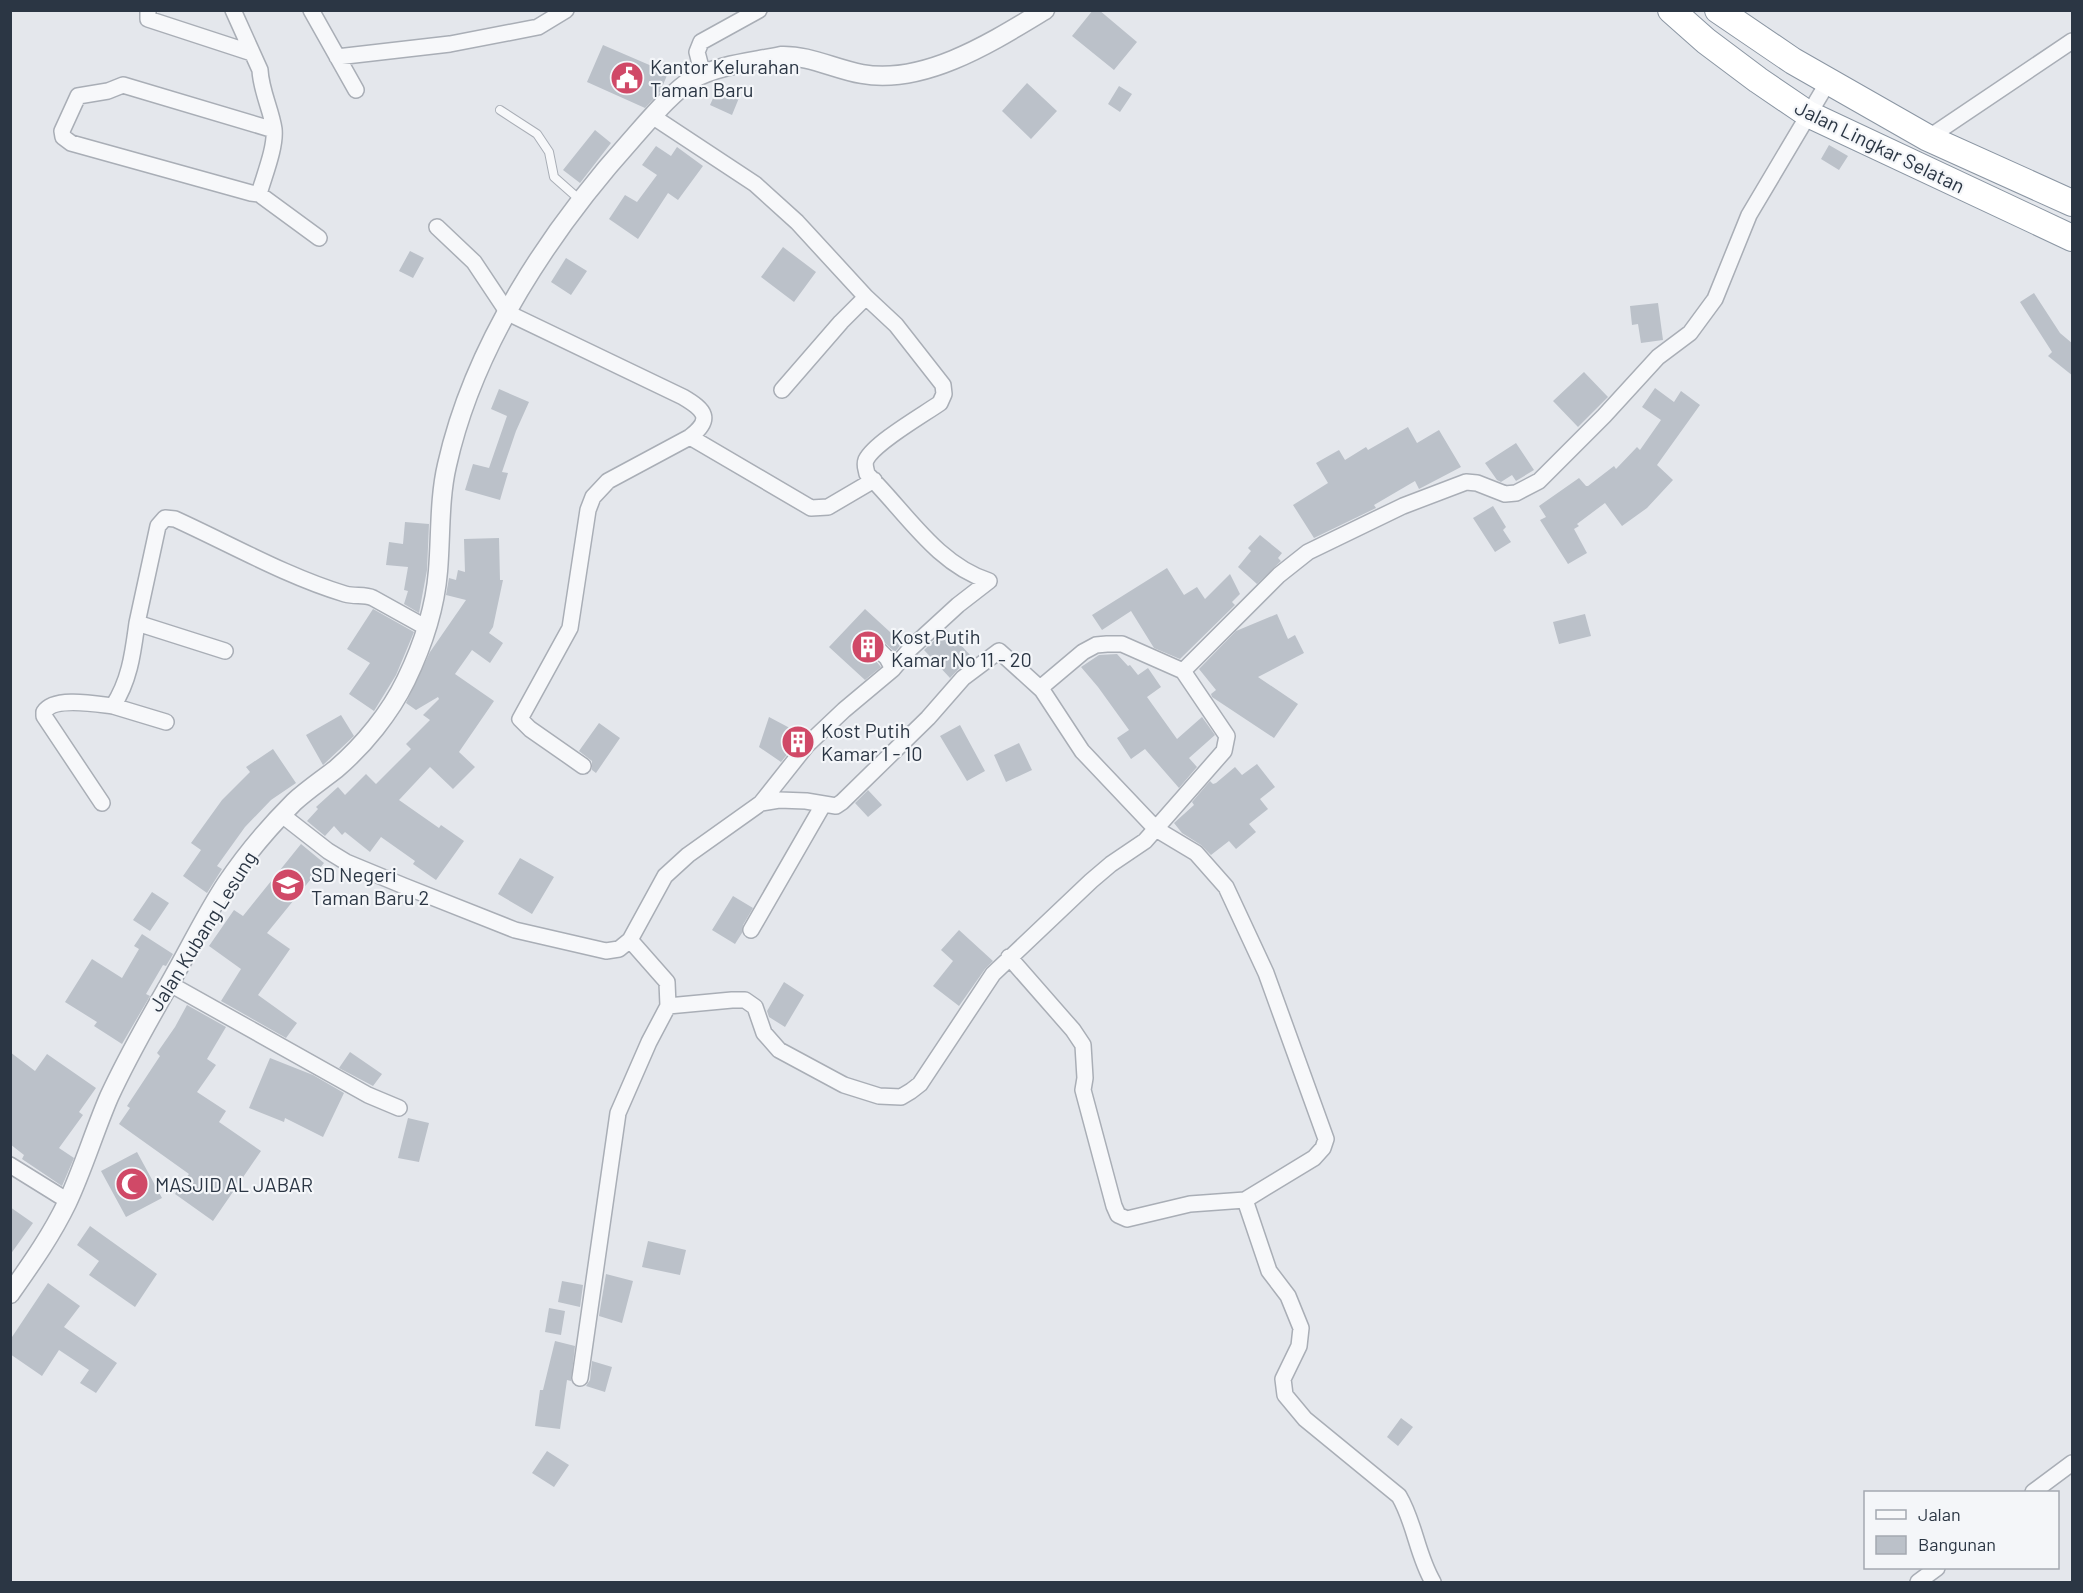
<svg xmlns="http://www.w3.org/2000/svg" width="2083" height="1593" font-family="Barlow,sans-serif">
  <rect width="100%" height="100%" fill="#e4e7ec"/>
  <path fill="#bbc1c9" d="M1093,10H1099L1137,42L1114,70L1072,36Z
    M603,45L668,73L660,92L645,108L587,82Z
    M720,83L741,93L732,115L710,105Z
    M1027,83L1057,111L1031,139L1002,111Z
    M1119,86L1132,94L1120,112L1108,104Z
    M595,130L611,143L580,183L563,170Z
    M1829,145L1848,156L1839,170L1821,159Z
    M656,146L671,156L677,147L703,166L678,200L668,193L638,239L609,219L625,195L637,202L657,175L642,165Z
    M783,247L816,272L794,302L761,277Z
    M410,251L424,258L413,278L399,271Z
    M566,258L587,271L571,295L551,282Z
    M2034,293L2060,333L2073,344V376L2048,356L2052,352L2020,302Z
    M1658,303L1663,340L1641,343L1638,324L1632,325L1630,306Z
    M1584,372L1608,397L1578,427L1553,401Z
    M1655,388L1674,402L1681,391L1700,405L1657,465L1673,480L1647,508L1622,526L1605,503L1577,524L1579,526L1574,529L1587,553L1568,564L1540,520L1546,517L1539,506L1579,478L1586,486H1588L1614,466L1616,469L1637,447L1640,450L1661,420L1642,407Z
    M499,389L529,402L516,431L502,472L508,473L500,500L465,490L473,464L489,468L507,416L491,409Z
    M1408,427L1417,443L1439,430L1461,467L1419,489L1415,481L1374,505L1376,508L1314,538L1293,505L1328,483L1316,463L1339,450L1345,460L1366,447L1368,450Z
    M1516,443L1534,470L1516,481L1512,475L1501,482L1497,480L1485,463Z
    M1493,506L1506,527L1503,530L1511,542L1495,552L1473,518Z
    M405,522L429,524L427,570L419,613L404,604L408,591L404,590L408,567L386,565L389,542L403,544Z
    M1260,535L1282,553L1278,558L1281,561L1257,584L1238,567L1251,551L1248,548Z
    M499,538L500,580H503L493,627L489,633L503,643L490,663L472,650L455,674L494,701L459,752L475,767L453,789L430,767L399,800L439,828L441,825L464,841L436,880L413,864L415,861L381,837L370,852L345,832L342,835L334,826L325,836L307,821L318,809L316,807L338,787L345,795L366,774L376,784L411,749L406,744L430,720L423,715L439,699L438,697L416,710L406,703L430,652L466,600L446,595L449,578L456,580L458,570L465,572L464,539Z
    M1167,568L1184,595L1197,587L1205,599L1230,574L1240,594L1232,602L1235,605L1180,659L1154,648L1131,611L1102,630L1092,615Z
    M373,609L414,632L396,675L374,711L349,694L370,663L347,649Z
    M865,609L902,643L895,652L875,634L866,636L863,640V646L881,667L865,680L829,647Z
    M1277,614L1288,639L1295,635L1304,653L1258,677L1298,704L1274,738L1212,697L1211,694L1216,690L1199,669L1236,631Z
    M1585,614L1591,636L1559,644L1553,622Z
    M946,629L971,656L950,678L924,650Z
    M1117,654L1128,666L1130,665L1138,675L1148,668L1161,687L1147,697L1177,739L1202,717L1215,735L1189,758L1197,767L1179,788L1145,749L1131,759L1117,738L1129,730L1098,687L1081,667L1099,655Z
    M341,715L354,736L323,765L306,735Z
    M769,717L803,735L781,762L759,747Z
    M599,723L620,738L596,773L592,770V761L579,751Z
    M960,725L985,771L967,781L940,736Z
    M1019,743L1032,770L1006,782L994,755Z
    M273,749L296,783L271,800L245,827L217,866L222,869L207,893L183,876L201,850L191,843L222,800L250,772L246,767Z
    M1257,764L1275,787L1260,799L1268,809L1249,824L1256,832L1236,849L1229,841L1211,855L1201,845L1182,833L1174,823L1194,805L1192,802L1210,781L1213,784L1216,783L1235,767L1242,775Z
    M868,790L882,805L868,817L855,803Z
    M301,844L324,863L267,933L290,949L258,995L297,1023L286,1038L221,1001L241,969L209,946L234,910L243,916Z
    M520,858L554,877L532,914L498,894Z
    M152,892L169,903L150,931L133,920Z
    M733,896L753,908L743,925L742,933L735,944L712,930Z
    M959,930L993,961L985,969L959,1006L933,986L953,961L941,950Z
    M142,934L173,954L166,966L163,965L146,994L150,996L122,1044L94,1026L97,1022L65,1002L92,959L122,978L139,949L134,946Z
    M784,982L804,995L785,1027L769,1017L767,1011Z
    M187,1005L226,1027L207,1059L216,1065L197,1092L226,1111L219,1122L261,1151L213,1221L175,1194L189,1174L119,1124L130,1108L127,1106L160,1056L157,1053L175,1027Z
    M10,1052L35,1071L47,1054L96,1088L79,1112L83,1115L59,1148L74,1158L62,1186L22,1159L24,1155L10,1144Z
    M350,1052L382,1074L373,1086L339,1068Z
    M270,1058L313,1075L344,1093L323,1137L285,1118L284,1122L249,1108Z
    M408,1118L429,1123L419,1162L398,1158Z
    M137,1152L162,1198L126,1217L101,1171Z
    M10,1207L33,1223L10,1255Z
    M90,1226L157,1274L135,1307L89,1275L99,1261L77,1245Z
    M648,1241L686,1250L680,1275L642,1267Z
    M606,1274L633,1281L622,1323L599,1316Z
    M562,1281L583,1285L580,1307L558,1302Z
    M48,1283L80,1306L64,1327L117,1363L96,1393L80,1383L89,1370L59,1350L42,1376L10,1354V1340Z
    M549,1308L565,1311L561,1335L545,1332Z
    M555,1341L575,1346L571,1381L567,1380L560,1429L535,1426L540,1390H543Z
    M592,1361L612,1367L605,1392L586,1386L590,1380Z
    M1401,1418L1413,1427L1398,1446L1387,1437Z
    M547,1451L569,1465L554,1487L532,1473Z"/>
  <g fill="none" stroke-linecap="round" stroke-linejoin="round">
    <g stroke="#a9aeb6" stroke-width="10">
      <path id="service" d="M500,110L537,134L549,152L554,177L580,200"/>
    </g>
    <g stroke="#a9aeb6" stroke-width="18">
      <path id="minor" d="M148,10V19L252,53
        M233,10L260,70C261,91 271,109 274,129C276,147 264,176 259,194L251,193L71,143L63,137L62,131L78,96L108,91L123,85L274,130
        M311,10L356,90
        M337,57L450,44L538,27L566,10
        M703,75L697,52L701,42L759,10
        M652,116L755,184L797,222L866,297L841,322L782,390
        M1928,138L2072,41
        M259,194L319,238
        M437,227L474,262L508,313L683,397C705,410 713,419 690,437L608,481L593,497L588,510L570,628L520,719L530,729L583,766
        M690,437L811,508L828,507L874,480
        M872,643L887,658L893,669
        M225,651L137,623L158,526L165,518L175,519C232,545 286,576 345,594C355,597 364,594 373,598L427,628
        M1042,690L1082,751L1156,829L1196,853L1226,887L1266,973L1326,1139L1323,1148L1314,1158L1245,1200L1269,1271L1288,1296L1301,1328L1299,1346L1283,1379L1285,1395L1305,1419L1399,1496C1415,1523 1417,1555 1433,1582
        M113,706L166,722
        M102,803L44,716V712C54,696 96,704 113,706C130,680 133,652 137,623
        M761,803L807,745L844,710L893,669L910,649L958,605L989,581C936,564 905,511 867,474C866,468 864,465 866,460C874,443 923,415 940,403L944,394L943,385L896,325L866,297
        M282,815L328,851L346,862L404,886L515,930L606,951L619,949L630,940L665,876L688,855L761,803L779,800L806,801L836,806L842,802L928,718L963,678L999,651L1042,690L1045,684L1083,652L1096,645L1107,644H1122L1183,671
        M751,930L823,805
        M1009,957L1073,1030L1083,1045L1085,1078L1083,1090L1114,1206L1118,1215L1127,1219L1190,1204L1245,1200
        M170,984L368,1095L399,1108
        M668,1006L732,1000H745L755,1007L764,1033L779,1050L844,1085L879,1096L901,1097L911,1091L920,1084L993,974L1091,881L1111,864L1145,841L1224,751L1227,736L1183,671L1279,575L1308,552L1403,506L1466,482L1477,483L1505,494L1516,493L1539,481L1604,416L1658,357L1690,333L1715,299L1749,215L1828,82
        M10,1165L68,1201
        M580,1378L618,1113L649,1042L668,1006L667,982L630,940
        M2033,1492L2072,1463
        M1918,1582L1937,1568"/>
    </g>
    <g stroke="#a9aeb6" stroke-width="21">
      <path id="tertiary" d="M10,1294C31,1264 51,1236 67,1203C83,1169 94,1132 109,1097C127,1058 148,1021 170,983C189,950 205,916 226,884C246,854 269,827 294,802C307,790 322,780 336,769C364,745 390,713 406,680C423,645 435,609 438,571C441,536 439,499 447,465C474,344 551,229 633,138C649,120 673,91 693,79C718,65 753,62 781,56C809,55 834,69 862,74C925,85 992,42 1045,10"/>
    </g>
    <g stroke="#8b96a3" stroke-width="28">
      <path id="trunk" d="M1671,10L1706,41L1758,80L1808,114L2072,238
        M1718,10L1793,61L1928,138L2072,203"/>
    </g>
    <use href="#service" stroke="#f7f8fa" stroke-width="8"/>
    <use href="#minor" stroke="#f7f8fa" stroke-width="15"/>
    <use href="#tertiary" stroke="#f7f8fa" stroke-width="18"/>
    <use href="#trunk" stroke="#fff" stroke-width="26"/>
  </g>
  <defs>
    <g id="civic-disc" transform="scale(1.725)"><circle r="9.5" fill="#d04967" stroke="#f4f6f9"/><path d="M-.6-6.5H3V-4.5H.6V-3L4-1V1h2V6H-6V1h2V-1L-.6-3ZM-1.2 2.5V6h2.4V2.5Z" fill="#fff"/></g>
    <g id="building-disc" transform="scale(1.725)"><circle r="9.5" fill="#d04967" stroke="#f4f6f9"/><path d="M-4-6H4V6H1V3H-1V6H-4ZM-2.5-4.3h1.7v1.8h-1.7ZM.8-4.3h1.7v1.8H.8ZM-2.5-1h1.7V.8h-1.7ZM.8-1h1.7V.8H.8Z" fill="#fff"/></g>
    <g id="school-disc" transform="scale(1.725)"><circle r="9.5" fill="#d04967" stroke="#f4f6f9"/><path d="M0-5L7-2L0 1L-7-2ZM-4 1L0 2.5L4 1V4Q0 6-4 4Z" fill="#fff"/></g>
    <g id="mosque-disc" transform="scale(1.725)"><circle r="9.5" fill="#d04967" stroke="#f4f6f9"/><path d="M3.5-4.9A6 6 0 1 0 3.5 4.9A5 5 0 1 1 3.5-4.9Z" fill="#fff"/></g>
  </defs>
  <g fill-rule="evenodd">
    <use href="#civic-disc" x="627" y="78"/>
    <use href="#building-disc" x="868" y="647"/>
    <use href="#building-disc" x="798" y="742"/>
    <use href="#school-disc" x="288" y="885"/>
    <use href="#mosque-disc" x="132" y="1184"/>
  </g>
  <g text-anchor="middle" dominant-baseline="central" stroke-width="4.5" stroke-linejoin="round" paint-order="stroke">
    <g font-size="20" fill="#2b3644" stroke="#f4f6f9" text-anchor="start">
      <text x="650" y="66">Kantor Kelurahan<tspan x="650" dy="23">Taman Baru</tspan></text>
      <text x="891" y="636">Kost Putih<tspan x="891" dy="23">Kamar No 11 - 20</tspan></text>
      <text x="821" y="730">Kost Putih<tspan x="821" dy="23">Kamar 1 - 10</tspan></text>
      <text x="311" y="874">SD Negeri<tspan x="311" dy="23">Taman Baru 2</tspan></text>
      <text x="155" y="1184">MASJID AL JABAR</text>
    </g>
    <g font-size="20" fill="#2b3644" stroke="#f4f6f9">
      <text transform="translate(1880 146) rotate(26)">Jalan Lingkar Selatan</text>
      <text transform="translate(202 931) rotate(-58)">Jalan Kubang Lesung</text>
    </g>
  </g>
  <rect width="2083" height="1593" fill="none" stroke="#2b3644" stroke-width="24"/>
  <rect x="1864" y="1491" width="195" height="78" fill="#f4f6f9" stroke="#a4a9b1" stroke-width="1.5"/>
  <rect x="1876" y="1510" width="30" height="9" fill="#f7f8fa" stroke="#a4a9b1" stroke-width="1.5"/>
  <text x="1918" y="1521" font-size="18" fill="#2b3644">Jalan</text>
  <rect x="1876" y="1536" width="30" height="18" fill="#bbc1c9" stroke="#a4a9b1" stroke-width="1.5"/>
  <text x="1918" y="1551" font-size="18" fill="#2b3644">Bangunan</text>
</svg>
